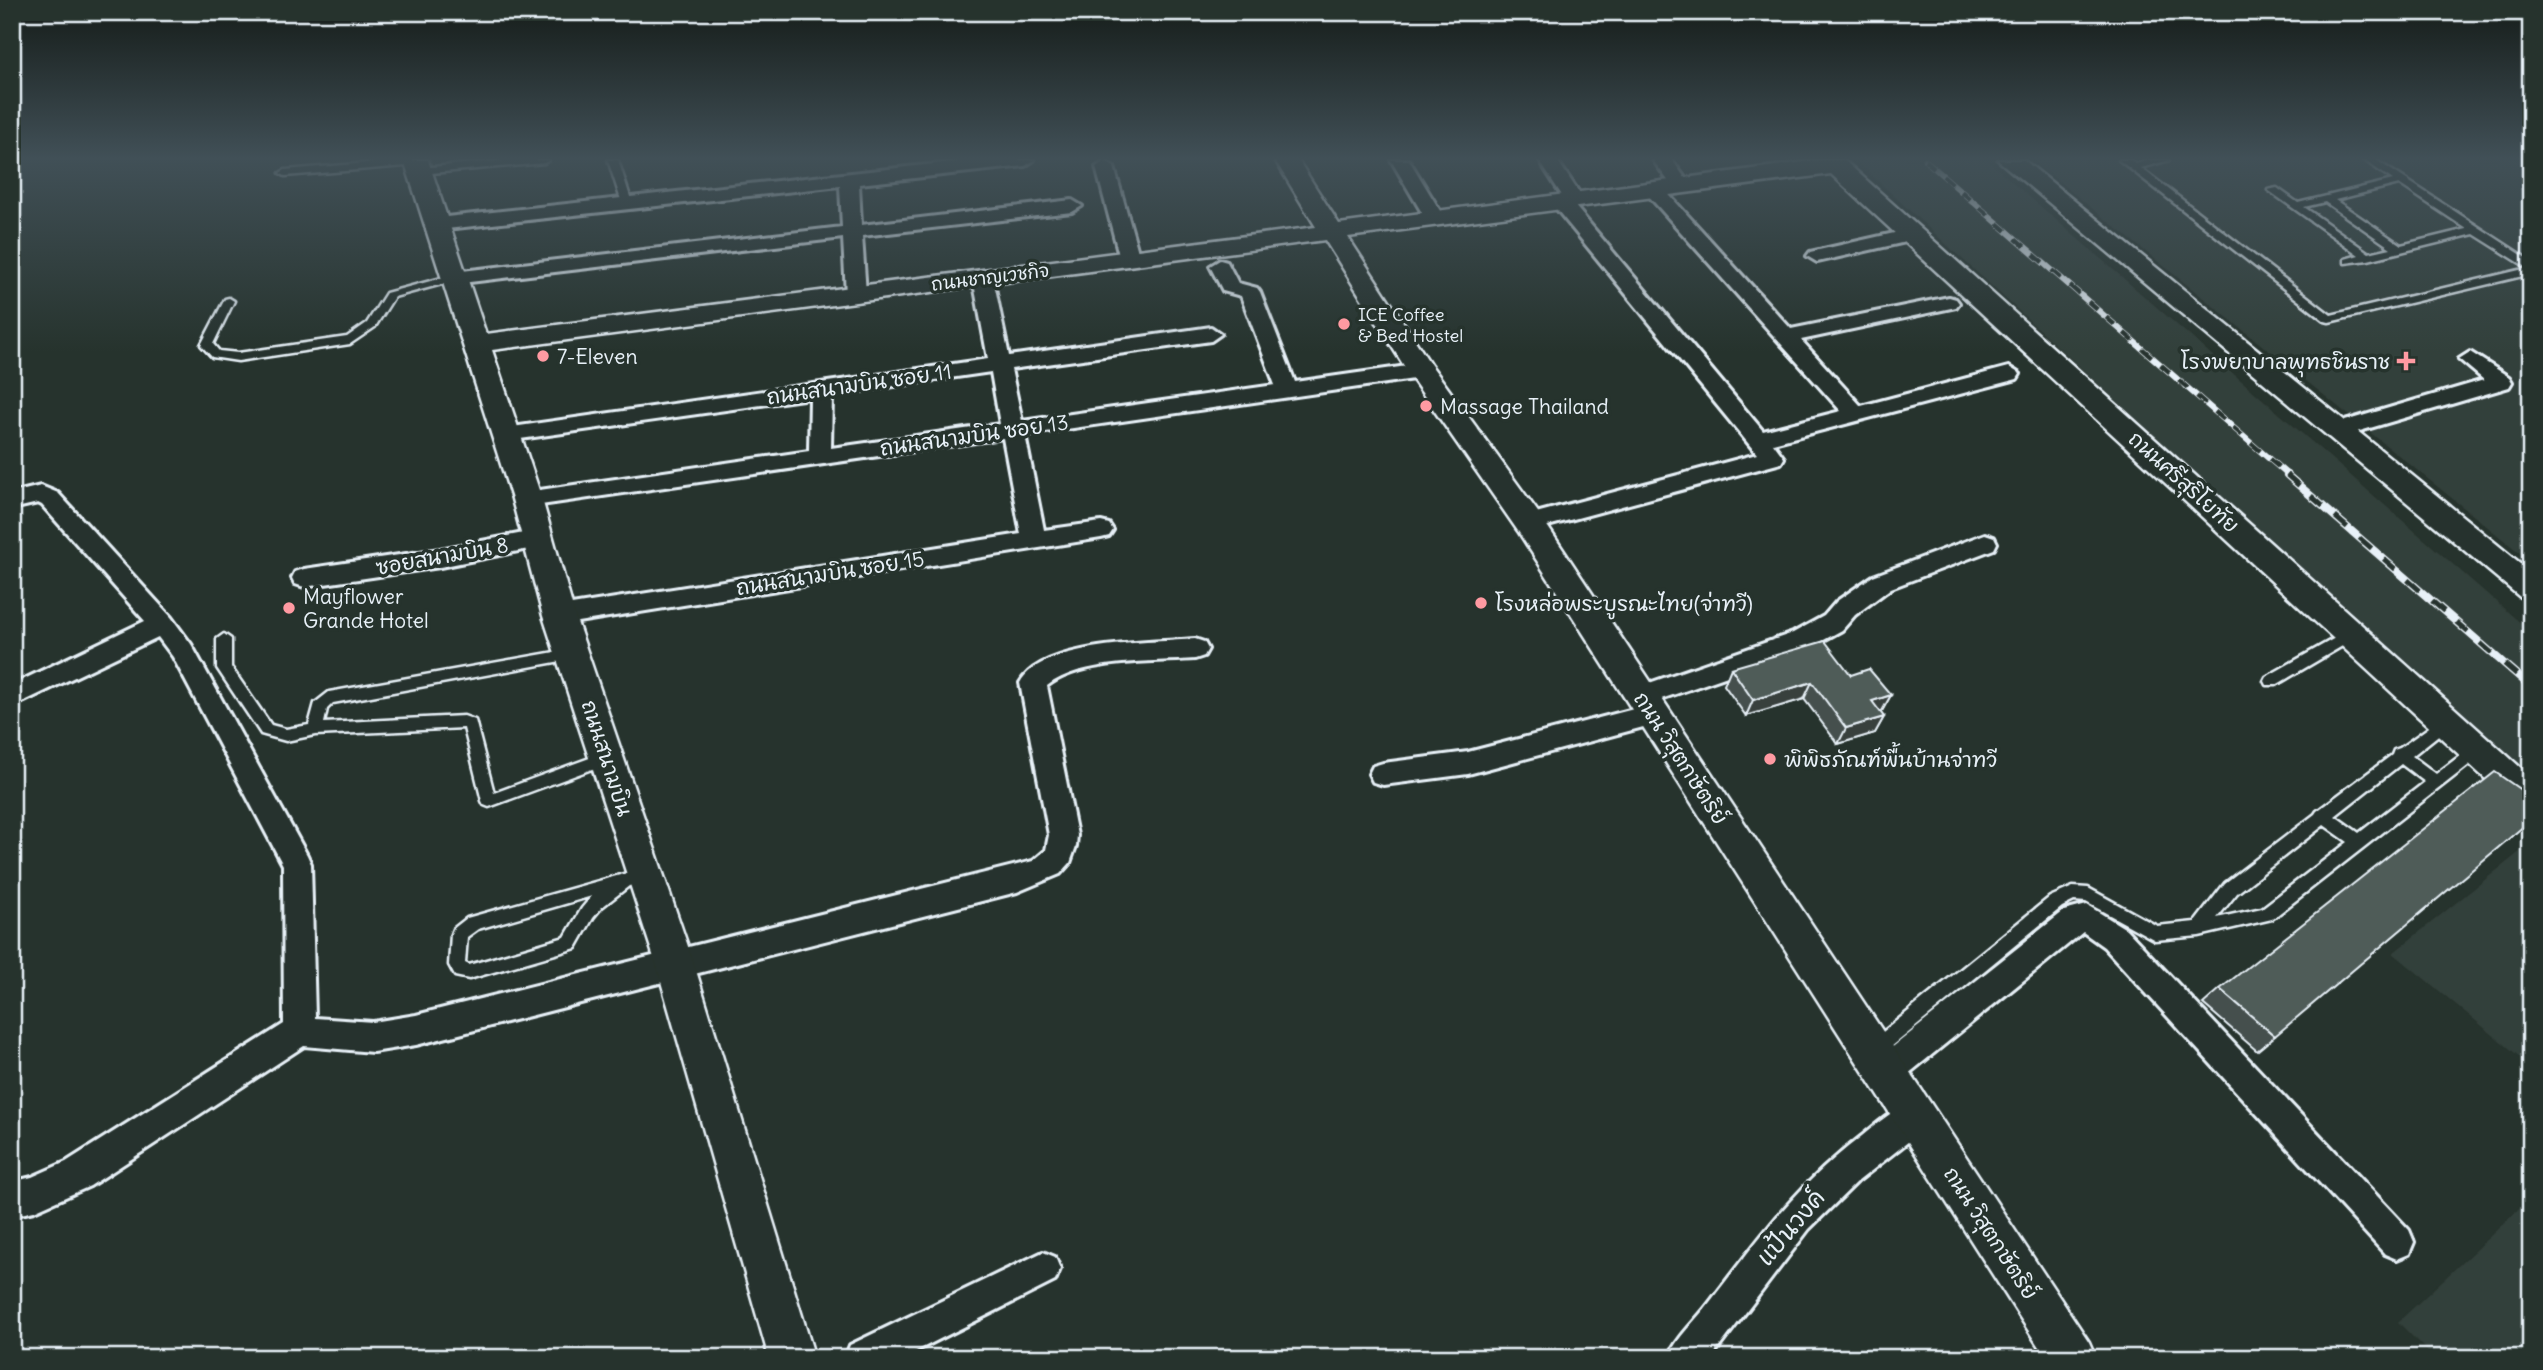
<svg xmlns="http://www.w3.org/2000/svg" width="2543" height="1370" font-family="Delius,'Playpen Sans Thai',sans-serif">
  <rect width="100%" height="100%" fill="#26332d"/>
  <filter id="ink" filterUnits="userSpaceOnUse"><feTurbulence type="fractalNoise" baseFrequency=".0143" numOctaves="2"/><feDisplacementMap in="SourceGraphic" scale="14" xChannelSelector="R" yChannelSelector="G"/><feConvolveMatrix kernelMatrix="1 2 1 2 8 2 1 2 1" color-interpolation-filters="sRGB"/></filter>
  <g filter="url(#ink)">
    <path fill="#333f3a" d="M1855,160H1987L2531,632V784Z
      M2032,160H2531V562Z
      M2531,843V1066L2393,953Z
      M2531,1198V1358H2434L2398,1322Z"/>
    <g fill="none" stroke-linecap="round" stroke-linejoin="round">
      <g stroke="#e8f1f8" stroke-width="5">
        <path id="service" d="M402,160L422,162L417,165L285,176L280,173L285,170Z
          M507,160H549L544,163L420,174L415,171L420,168Z
          M608,160H618L632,203L631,205L622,203Z
          M2119,160H2131L2135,164L2150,160H2169L2141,168L2331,315L2528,268L2474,234L2368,260L2345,263V259L2359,255L2268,190L2277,188L2298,203L2393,180L2364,160H2376L2531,261V274L2329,322L2325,321ZM2399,184L2467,229L2401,245L2335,200ZM2325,202L2391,248L2369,253L2304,207Z
          M453,275L457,276V280L394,297L375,327L350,344L238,361L212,357L201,345L225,299L229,298L234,301L213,344L219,351L238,353L347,337L367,323L386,293Z
          M2351,629L2356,630L2358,634L2356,638L2276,685H2266L2264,681L2266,677Z
          M224,634L231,639V667L271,725L286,729L309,725L315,703L329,692L572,649L577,650L579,654L577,658L572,659L333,703L327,709L324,723L464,716L475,720L494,793L606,752L611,754L613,758L611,762L489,807L484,805L482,801L464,728L315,735L286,741L261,734L217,668V639Z
          M2446,715L2451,717L2453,721L2451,725L2412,756L2436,774L2473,746H2483L2485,750L2483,754L2272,919L2199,936L2155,940L2086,902L2074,901L2062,907L1880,1056L1874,1058L1868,1056L1866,1050L1868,1044L2050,897L2073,887L2088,888L2157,926L2195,922L2225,883L2315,814L2317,811L2392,755L2394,750L2400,748ZM2401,764L2425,782L2359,833L2335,816ZM2324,825L2348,842L2262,908L2217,918L2237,893Z
          M645,868L650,870L653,875L650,880L629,886L602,907L593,918L576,948L469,979L455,976L449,965L451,934L453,929L467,918ZM592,896L582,908L565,937L469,965L465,963L467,937L478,929Z"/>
      </g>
      <g stroke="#e8f1f8" stroke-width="6">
        <path id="minor" d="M971,160H1034L1025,166L859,184L861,225L1072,200L1082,206L1072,212L862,236L866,294L856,300L846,294L843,238L453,284L443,278L453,272L842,227L840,186L437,230L427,224L437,218Z
          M1391,160H1409L1445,219L1442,223H1428Z
          M1539,160H1557L1584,200L1574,205L1763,431L1841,411L1647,194L1645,190L1647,186H1661L1791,329L1949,297L1956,299L1959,303L1956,307L1801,340L1861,406L2009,367L2020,374L2017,379L1773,443L1784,458L1781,463L1529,531L1521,529L1517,523L1521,517L1757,454L1554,206L1551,202L1554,198L1563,197Z
          M1653,160H1672L1691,186L1689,190H1675Z
          M1105,161L1114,167L1140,259L1137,263L1130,265L1120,259L1096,167Z
          M1912,229L1922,235L1919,239L1817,262L1807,256L1810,252Z
          M1220,260L1227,262L1238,283L1257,288L1260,292L1295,382L1421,364L1432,371L1421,378L1025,435L1044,530L1101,522L1109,524L1113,530L1109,536L1101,538L559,625L550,623L546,616L550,609L559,607L1021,534L1003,438L527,507L519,505L515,499L519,493L809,451L810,398L506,441L498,439L495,434L498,429L988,359L973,278L983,272L993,278L1009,356L1211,327L1221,334L1211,341L1011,369L1022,421L1275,385L1241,296L1223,291L1210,266ZM991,372L1000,424L831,448L832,395Z
          M2470,352L2509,377L2512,382L2509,387L2336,438L2328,436L2325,431L2328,426L2484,380L2459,359Z
          M41,486L58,493L171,617L191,644L307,855L311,864L315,1018L373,1022L416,1015L1033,861L1046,850L1049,835L1020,683C1042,641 1153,643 1195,639L1204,642L1208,649L1204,656L1195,659C1153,662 1080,659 1047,686L1077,835L1076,846L1070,863L1060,874L1017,892L416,1045L373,1052L304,1046L90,1186L34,1211L12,1216V1182L32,1177L66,1162L284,1024L283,865L173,657L158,637L12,707V685L145,621L42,505L38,503L12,509V493Z
          M539,530L548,533L551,539L548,545L440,567L304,587L295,584L292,578L295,572L304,569L440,549Z
          M1985,534L1994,537L1997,543L1994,549L1891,588L1855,615L1842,630L1811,647L1641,706L1632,703L1628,696L1632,689L1793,633L1824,616L1837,601L1873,576Z
          M1653,704L1662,708L1666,715L1662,722L1468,774L1383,785L1373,782L1369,774L1373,766L1383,763L1468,752Z
          M2087,905L2126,929L2409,1230L2414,1242L2409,1254L2397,1259L2385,1254L2104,947L2083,932L1897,1083L1886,1087L1875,1083L1870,1072L1875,1061L2064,911Z
          M1915,1100L1927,1105L1931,1116L1927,1127L1857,1182L1809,1229L1711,1358H1668C1677,1337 1696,1321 1710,1302C1761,1236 1794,1188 1862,1136C1878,1123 1895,1108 1915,1100Z
          M1043,1252L1055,1257L1060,1269L1055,1281L902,1358H845L850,1345Z"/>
      </g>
      <g stroke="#e8f1f8" stroke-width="5">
        <path id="tertiary" d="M404,160H428L486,334L1316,227L1275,160H1298L1339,224L1819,160H1844L2531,777V814L2518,809L1831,174L1348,237L1431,365L1540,515L2089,1342L2096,1358H2046L1518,531L1411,377L1325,240L492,350L542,499L575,616L694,964L815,1358H769L656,964L543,616L512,499Z
          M1998,160H2024L2531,572V600L2520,597Z"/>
      </g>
      <use href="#service" fill="#26332d" fill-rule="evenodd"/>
      <use href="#minor" fill="#26332d" fill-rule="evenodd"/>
      <use href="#tertiary" fill="#26332d" fill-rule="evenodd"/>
      <g stroke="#e8f1f8" stroke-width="6">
        <path id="rail-far1" d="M1925,160L2289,476"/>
      </g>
      <g stroke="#e8f1f8" stroke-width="8">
        <path id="rail" d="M2287,475L2531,687"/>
      </g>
      <use href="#rail-far1" stroke="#26332d" stroke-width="4.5" stroke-dasharray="12" stroke-linecap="butt"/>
      <use href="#rail" stroke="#26332d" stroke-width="5" stroke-dasharray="16" stroke-linecap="butt"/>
    </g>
    <path fill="#454f4d" stroke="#e8f1f8" stroke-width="2" d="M1731,668L1851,675L1891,695L1882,711L1880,712L1884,717L1875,733L1838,744L1804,699L1746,716L1724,685Z
      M2220,989L2275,1036L2257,1051L2203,1004Z"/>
    <path fill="#38403e" stroke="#e8f1f8" stroke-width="2" d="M1812,682L1804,699L1746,716L1753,700Z
      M1891,695L1882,711L1863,717L1872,701Z
      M1884,717L1875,733L1838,744L1846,728Z"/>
    <path fill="#505c59" stroke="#e8f1f8" stroke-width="2" d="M1825,641L1851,675L1869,669L1891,695L1872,701L1884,717L1846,728L1812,682L1753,700L1731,668Z
      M2495,772L2531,797V820L2275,1036L2220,989Z"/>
  </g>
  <linearGradient id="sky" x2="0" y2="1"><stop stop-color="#151c19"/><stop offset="0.45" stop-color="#415057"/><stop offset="1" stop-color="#415057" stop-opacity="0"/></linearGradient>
  <rect width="2543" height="352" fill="url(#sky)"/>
  <g fill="#ff9aa2" stroke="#26332d" stroke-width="2.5">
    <circle cx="1344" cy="324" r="7"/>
    <circle cx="543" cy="356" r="7"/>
    <path d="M2402.5 350.5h7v7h7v7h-7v7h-7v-7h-7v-7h7z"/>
    <circle cx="1426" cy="406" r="7"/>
    <circle cx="1481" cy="603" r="7"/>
    <circle cx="289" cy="608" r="7"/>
    <circle cx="1770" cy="759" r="7"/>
  </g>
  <g text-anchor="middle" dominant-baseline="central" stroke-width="7" stroke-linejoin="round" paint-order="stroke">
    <g font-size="18" fill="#e8f1f8" stroke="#26332d">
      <text transform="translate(990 277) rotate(-7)">ถนนชาญเวชกิจ</text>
    </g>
    <g font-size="18" fill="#e8f1f8" stroke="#26332d" text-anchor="start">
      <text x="1358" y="314">ICE Coffee<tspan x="1358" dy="21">&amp; Bed Hostel</tspan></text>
    </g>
    <g font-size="21" fill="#e8f1f8" stroke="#26332d" text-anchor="start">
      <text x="557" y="356">7-Eleven</text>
      <text x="2390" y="361" text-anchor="end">โรงพยาบาลพุทธชินราช</text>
      <text x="1440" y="406">Massage Thailand</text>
      <text x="303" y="596">Mayflower<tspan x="303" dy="24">Grande Hotel</tspan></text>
      <text x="1495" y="603">โรงหล่อพระบูรณะไทย(จ่าทวี)</text>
      <text x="1784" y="759">พิพิธภัณฑ์พื้นบ้านจ่าทวี</text>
    </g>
    <g font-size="21" fill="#e8f1f8" stroke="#26332d">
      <text transform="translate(859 384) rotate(-8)">ถนนสนามบิน ซอย 11</text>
      <text transform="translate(974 435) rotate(-8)">ถนนสนามบิน ซอย 13</text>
      <text transform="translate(2184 482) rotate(42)">ถนนศรีสุริโยทัย</text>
      <text transform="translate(442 556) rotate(-10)">ซอยสนามบิน 8</text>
      <text transform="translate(830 573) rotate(-9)">ถนนสนามบิน ซอย 15</text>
      <text transform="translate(607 758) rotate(72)">ถนนสนามบิน</text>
      <text transform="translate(1681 758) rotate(57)">ถนน วิสุตกษัตริย์</text>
      <text transform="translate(1991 1233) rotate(57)">ถนน วิสุตกษัตริย์</text>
    </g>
    <g font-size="24" fill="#e8f1f8" stroke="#26332d">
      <text transform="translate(1790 1227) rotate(-50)">แป้นวงค์</text>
    </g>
  </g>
  <rect width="2543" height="1370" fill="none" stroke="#26332d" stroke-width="42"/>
  <rect x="21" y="21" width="2501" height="1328" fill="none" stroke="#e8f1f8" stroke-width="2.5" filter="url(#ink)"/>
</svg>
